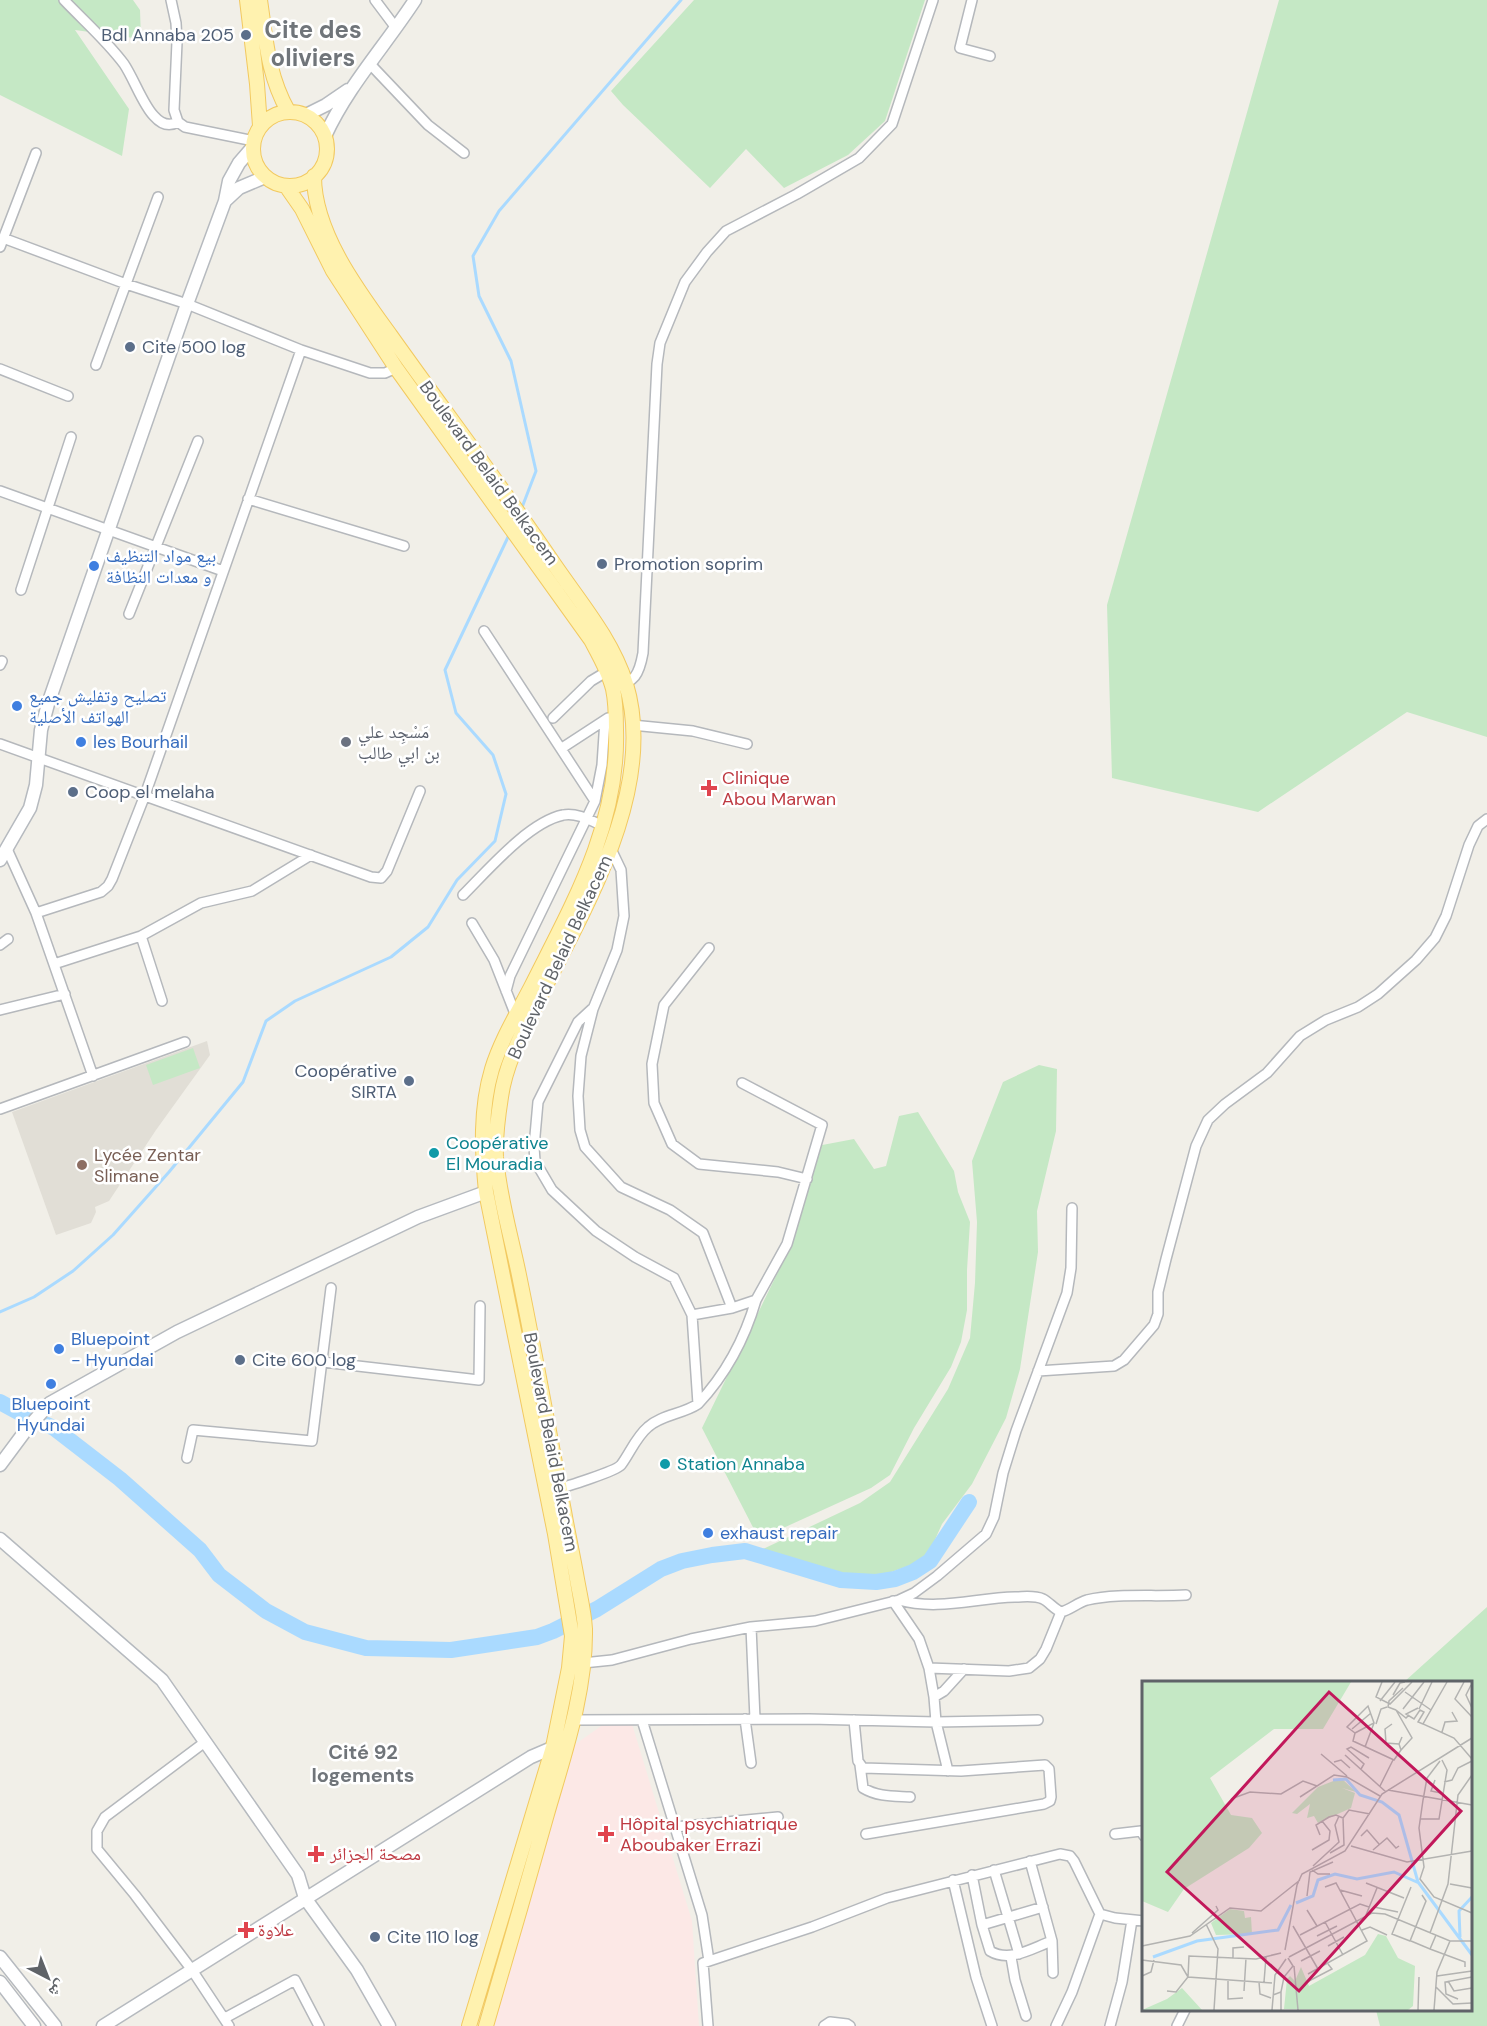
<svg xmlns="http://www.w3.org/2000/svg" width="1487" height="2026" font-family="'DM Sans','Noto Naskh Arabic',sans-serif">
  <rect width="100%" height="100%" fill="#f1efe8"/>
  <path fill="#e1ded6" d="M207,1041L210,1055L156,1130L109,1201L95,1207L96,1212L91,1223L56,1235L12,1112Z"/>
  <path fill="#fce8e6" d="M604,1724H632L692,1921L699,2026H493L570,1748Z"/>
  <path fill="#c5e8c5" d="M0,0H133L140,10L141,39L75,30L129,109L122,156L0,95Z
    M694,0H925L885,121L848,155L784,188L746,149L710,188L623,105L611,91Z
    M1279,0H1487V737L1407,712L1258,812L1112,778L1107,605Z
    M193,1048L200,1068L153,1085L146,1065Z
    M1039,1065L1057,1069L1056,1131L1037,1211L1038,1252L1020,1369L1006,1418L972,1484L942,1524L929,1553L919,1562L883,1575H842L759,1551L860,1503L890,1482L948,1389L970,1338L975,1283L977,1222L972,1161L1003,1082Z
    M918,1112L954,1171L958,1192L970,1222L967,1270V1310L961,1342L951,1367L914,1428L890,1475L871,1488L759,1539L702,1428L794,1239L817,1146L854,1139L874,1169L886,1166L899,1116Z
    M1487,1607V2026H1380L1376,2010H1470V1682H1404Z"/>
  <g fill="none" stroke-linecap="round" stroke-linejoin="round">
    <path stroke="#aadaff" stroke-width="3" d="M521,510L536,471L511,361L479,296L473,256L499,211L681,0
      M0,1312L34,1297L73,1271L113,1235L169,1172L243,1082L266,1021L295,1001L391,957L428,927L457,880L495,841L506,794L493,755L456,713L445,670L509,535"/>
    <path stroke="#aadaff" stroke-width="16" d="M0,1402L20,1413L54,1428L120,1479L200,1550L219,1575L266,1611L305,1632L366,1648L451,1650L537,1637L553,1631L597,1609L661,1569L682,1561L712,1555L745,1551L841,1580L876,1582L895,1579L913,1572L930,1561L969,1502"/>
    <g stroke="#b5b8bc" stroke-width="12">
      <path id="street" d="M64,0C84,21 107,41 124,64C134,79 143,105 154,116C161,124 169,127 178,122
        M171,0L176,23L177,42L174,110L178,122L185,127L254,141
        M375,0L396,28
        M972,0L960,48L990,56
        M370,64L428,125L464,153
        M3,238L126,284L187,304L301,350L370,373H385L396,368
        M0,247L36,153
        M96,365L158,197
        M0,369L68,396
        M0,491L223,571
        M248,499L404,546
        M21,590L71,437
        M129,614L198,441
        M484,631L595,801L510,976L506,991
        M0,665L2,661
        M613,688C635,682 639,675 643,653L657,364L660,343L685,282L707,252L726,231L797,194L859,158L892,124L933,0
        M553,718L591,681L611,669
        M632,725L693,731L747,744
        M0,744L371,877L381,878L387,871L420,791
        M562,748L608,718
        M595,801L602,765L605,720
        M7,849L36,913L93,1076
        M611,849L621,870L624,916L617,950L593,1009L581,1056L578,1096L580,1130L585,1147L621,1187L670,1210L703,1233L732,1308
        M463,895C488,870 529,822 563,815C576,812 592,821 603,826
        M36,913L101,892L108,886L112,879L145,795L301,350
        M472,923L494,960L516,1016
        M141,936L201,903L252,891L311,855
        M0,945L8,939
        M709,948L664,1005L652,1064L654,1103L672,1144L699,1164L778,1172L807,1179
        M54,964L141,936L162,1001
        M592,1009L578,1022L538,1102L534,1147L535,1161L552,1190L596,1231L635,1257L674,1278L692,1315
        M0,1010L65,994
        M0,1109L185,1042
        M323,1362L479,1380L480,1306
        M1038,1371L1114,1366L1124,1360L1154,1325L1158,1314V1292L1166,1259L1196,1146L1208,1120L1225,1104L1267,1073L1300,1036L1326,1020L1358,1007L1378,994L1416,960L1435,938L1446,916L1469,845L1478,826L1487,819
        M698,1404C725,1375 745,1338 756,1300
        M187,1458L193,1430L312,1441L331,1288
        M556,1489C566,1487 616,1471 621,1465C630,1453 636,1437 648,1427C661,1415 683,1414 698,1404L692,1315L732,1308L756,1300L787,1244L822,1125L742,1083
        M899,1600C938,1611 975,1598 1015,1597C1024,1597 1034,1595 1043,1599C1049,1602 1054,1609 1061,1612C1070,1610 1077,1603 1087,1600C1118,1593 1154,1597 1186,1595
        M893,1601L919,1639L929,1668L934,1697L944,1691L964,1669
        M751,1627L755,1719
        M583,1663L612,1660L691,1639L751,1627L815,1621L899,1600L914,1593L937,1576L986,1534L994,1517L1003,1473L1016,1431L1067,1293L1071,1268L1072,1208
        M929,1668L1009,1671L1029,1668L1040,1659L1046,1649L1061,1612
        M934,1697L936,1722L948,1771
        M745,1719L751,1763
        M572,1720L809,1719L936,1722L1038,1720
        M642,1720L702,1915L709,1961
        M854,1720L858,1761L863,1768L961,1771L1045,1765L1049,1769L1051,1797L1050,1801L1044,1804L866,1834
        M205,1742L105,1817L97,1831V1849L135,1895L192,1970L229,2026
        M860,1765L863,1788C878,1797 893,1796 910,1797
        M675,1827L778,1817
        M1115,1834L1141,1831L1144,1836
        M1030,1861L1052,1941L1053,1973
        M994,1870L1019,1954
        M972,1875L982,1925L990,1951C1010,1963 1032,1948 1052,1941
        M953,1880L976,1977L992,2026
        M1100,1914L1115,1918L1144,1921
        M982,1925L1043,1907
        M1011,1957L1015,1980L1026,2016
        M225,2018L295,1980L319,2026
        M708,2026L703,1963L812,1927L887,1898L1060,1854L1070,1856L1074,1861L1100,1914L1072,1992L1056,2026
        M824,2026L830,2022L847,2024L850,2026
        M1110,2026L1122,1982L1132,1920
        M1177,2026L1185,2010"/>
    </g>
    <g stroke="#b6babf" stroke-width="15">
      <path id="secondary" d="M306,115L326,105L348,90
        M325,136C348,86 385,46 415,0
        M225,201L239,188L265,177
        M0,860L30,808L36,785L41,730L48,704L187,304L225,201L229,181L239,163L252,148
        M0,1465L26,1430L50,1403L177,1332L418,1217L486,1192
        M0,1539L162,1680L298,1875L305,1898L357,1970L389,2026
        M0,1957L55,2026
        M0,1982L34,2026
        M103,2026L531,1757L559,1745"/>
    </g>
    <g stroke="#f2c960" stroke-width="16">
      <path id="primary" d="M247,0L257,84L260,126
        M260,0C266,41 268,75 288,111
        M253 149a37 37 0 1 1 74 0a37 37 0 1 1-74 0Z
        M314,176C314,233 359,292 391,336C445,412 502,487 554,564C580,602 612,639 626,684C657,787 586,906 541,995C525,1028 506,1061 501,1097C498,1116 495,1137 496,1157C499,1196 511,1236 519,1275C535,1353 549,1432 564,1511C568,1534 573,1556 577,1579C580,1596 584,1612 585,1629C586,1692 564,1755 547,1814C527,1885 507,1955 486,2026
        M286,186L302,209L333,271L396,368L591,640C599,655 609,672 613,689C616,703 616,717 616,730C619,825 572,905 531,987C517,1014 501,1040 492,1069C480,1109 482,1151 486,1192L555,1534L572,1636L569,1668L553,1747L469,2026"/>
    </g>
    <use href="#street" stroke="#fff" stroke-width="9"/>
    <use href="#secondary" stroke="#fff" stroke-width="12"/>
    <use href="#primary" stroke="#fff2af" stroke-width="14"/>
  </g>
  <g fill="#5c6f8a" stroke="#fff" stroke-width="2">
    <circle cx="246" cy="35" r="6"/>
    <circle cx="130" cy="347" r="6"/>
    <circle cx="602" cy="564" r="6"/>
    <circle cx="73" cy="792" r="6"/>
    <circle cx="409" cy="1081" r="6"/>
    <circle cx="240" cy="1360" r="6"/>
    <circle cx="375" cy="1937" r="6"/>
  </g>
  <g fill="#3f7fe0" stroke="#fff" stroke-width="2">
    <circle cx="94" cy="566" r="6"/>
    <circle cx="17" cy="706" r="6"/>
    <circle cx="81" cy="742" r="6"/>
    <circle cx="59" cy="1349" r="6"/>
    <circle cx="51" cy="1384" r="6"/>
    <circle cx="708" cy="1533" r="6"/>
  </g>
  <circle fill="#6b7280" stroke="#fff" stroke-width="2" cx="346" cy="742" r="6"/>
  <g fill="#e0444e" stroke="#fff" stroke-width="2">
    <path d="M706 779h6v6h6v6h-6v6h-6v-6h-6v-6h6z"/>
    <path d="M603 1825h6v6h6v6h-6v6h-6v-6h-6v-6h6z"/>
    <path d="M313 1845h6v6h6v6h-6v6h-6v-6h-6v-6h6z"/>
    <path d="M243 1921h6v6h6v6h-6v6h-6v-6h-6v-6h6z"/>
  </g>
  <g fill="#0f9aa8" stroke="#fff" stroke-width="2">
    <circle cx="434" cy="1153" r="6"/>
    <circle cx="665" cy="1464" r="6"/>
  </g>
  <circle fill="#8d6e63" stroke="#fff" stroke-width="2" cx="82" cy="1165" r="6"/>
  <g text-anchor="middle" dominant-baseline="central" stroke-width="5" stroke-linejoin="round" paint-order="stroke">
    <g font-size="18" fill="#4e5e75" stroke="#fff" text-anchor="start">
      <text x="234" y="35" text-anchor="end">Bdl Annaba 205</text>
      <text x="142" y="347">Cite 500 log</text>
      <text x="614" y="564">Promotion soprim</text>
      <text x="85" y="792">Coop el melaha</text>
      <text x="397" y="1071" text-anchor="end">Coopérative<tspan x="397" dy="21">SIRTA</tspan></text>
      <text x="252" y="1360">Cite 600 log</text>
      <text x="387" y="1937">Cite 110 log</text>
    </g>
    <g font-size="18" fill="#5f6368" stroke="#fff">
      <text transform="translate(489 473) rotate(54)">Boulevard Belaid Belkacem</text>
      <text transform="translate(560 957) rotate(-65)">Boulevard Belaid Belkacem</text>
      <text transform="translate(551 1442) rotate(79)">Boulevard Belaid Belkacem</text>
    </g>
    <g font-size="18" fill="#366cbe" stroke="#fff" text-anchor="start">
      <text x="106" y="556">بيع مواد التنظيف<tspan x="106" dy="21">و معدات النظافة</tspan></text>
      <text x="29" y="696">تصليح وتفليش جميع<tspan x="29" dy="21">الهواتف الأصلية</tspan></text>
      <text x="93" y="742">les Bourhail</text>
      <text x="71" y="1339">Bluepoint<tspan x="71" dy="21">- Hyundai</tspan></text>
      <text x="51" y="1404" text-anchor="middle">Bluepoint<tspan x="51" dy="21">Hyundai</tspan></text>
      <text x="720" y="1533">exhaust repair</text>
    </g>
    <g font-size="18" fill="#5b616d" stroke="#fff" text-anchor="start">
      <text x="358" y="732">مَسْجِد علي<tspan x="358" dy="21">بن ابي طالب</tspan></text>
    </g>
    <g font-size="18" fill="#be3a42" stroke="#fff" text-anchor="start">
      <text x="722" y="778">Clinique<tspan x="722" dy="21">Abou Marwan</tspan></text>
      <text x="620" y="1824">Hôpital psychiatrique<tspan x="620" dy="21">Aboubaker Errazi</tspan></text>
      <text x="330" y="1854">مصحة الجزائر</text>
      <text x="258" y="1930">علاوة</text>
    </g>
    <g font-size="18" fill="#0d838f" stroke="#fff" text-anchor="start">
      <text x="446" y="1143">Coopérative<tspan x="446" dy="21">El Mouradia</tspan></text>
      <text x="677" y="1464">Station Annaba</text>
    </g>
    <g font-size="18" fill="#785e54" stroke="#fff" text-anchor="start">
      <text x="94" y="1155">Lycée Zentar<tspan x="94" dy="21">Slimane</tspan></text>
    </g>
    <g font-size="20" font-weight="bold" fill="#70757a" stroke="#fff">
      <text x="363" y="1752">Cité 92<tspan x="363" dy="23">logements</tspan></text>
    </g>
    <g font-size="24" font-weight="bold" fill="#70757a" stroke="#fff">
      <text x="313" y="29">Cite des<tspan x="313" dy="28">oliviers</tspan></text>
    </g>
  </g>
  <g transform="translate(1142 1681)">
    <rect width="330" height="330" fill="#f1efe8"/>
    <path d="M0,1H209L181,48H132L68,97L89,134L110,137L120,152L107,167L42,208L26,231L0,220ZM199,97L214,111L200,107L213,112L209,127L176,142L172,135L165,137L168,123L155,133L150,132L176,106ZM88,228L102,230L103,237L109,236L110,253L74,254L69,242ZM236,253L244,255L256,277L273,285L271,325L266,329L142,328L145,298L148,295L153,300L159,286L167,305L223,274ZM40,307L60,329H0L25,318Z" fill="#c5e8c5"/>
    <path fill="none" stroke="#aadaff" stroke-width="3" d="M191,99L204,98L218,114L240,121L257,134L276,201L330,274M154,222L171,215L176,199L193,193L215,198L252,191L277,202M318,256L317,230L330,216M11,276L55,260L136,249L149,224"/>
    <path fill="none" stroke="#b3b3b1" stroke-width="1.5" d="M240,1L234,16L248,23L270,1M305,1L281,43L312,57L330,78M322,1L313,18L330,36M329,4L324,14L330,27M263,11L289,29M251,14L258,2L263,1M238,20L253,1M276,27L264,33L272,38L278,29L282,31L276,41L281,43M261,28L282,1M277,28L290,1M254,29L246,26L247,20L261,7M234,43L239,28L245,26M250,43L243,48L244,62L257,63M210,48L229,32M300,51L303,41L315,40L310,31M213,52L232,42L226,25L205,46L213,52L211,60L252,79L259,69M260,56L257,63L259,69L270,57L254,29L264,37L267,34M223,66L232,42M179,73L205,95M203,74L244,111M298,80L285,97L281,119L277,147L282,186L278,198L292,216L330,232M192,81L199,79L208,87M219,88L222,83L205,68L209,66L227,77M293,99L289,110L299,112M302,101L310,99L316,87L330,80M238,105L251,79M246,109L330,124M158,116L192,94L205,96L238,115M89,118L108,111L139,113L161,100L175,105M278,138H297L305,89L300,79M178,154L174,144L187,136L194,134L201,137L207,129L228,133M219,155L225,149L237,163M209,165L265,181L330,170M170,169L187,159L188,150L180,140M231,169L245,157L254,167L257,165M188,172L202,164L201,137M171,185L197,161L193,144L197,135M170,189L176,193H188M224,202L262,217M308,203L330,207M269,206L250,253L268,260L284,220L280,214M198,209L220,215M165,215L168,191L191,181M232,226L256,231M165,229L175,245M224,234L235,207M183,241L201,274M64,243L76,268L72,329M151,245L176,288M220,249L228,246L245,254M50,252L76,229L74,225M288,252L306,203L316,114L330,94M158,254L218,223L227,226M175,255L195,245M269,260L288,268L294,254M0,265L48,255L88,227L119,230L158,199M186,265L202,256M288,268L323,281V286M143,269L155,204L160,193L203,170L240,113L330,57M147,276L230,232L243,233L308,260H330M91,277V267L102,266M0,279L39,284L46,296L34,311L25,310M159,280L178,270M152,285L156,329M166,293L225,260L194,202L183,206M0,295L9,291L12,279M295,295L330,290M86,299V318L101,317M306,300L312,310L330,307M117,301L118,313L129,317M122,301L124,276M165,301L190,288L186,283M130,302L46,296L47,275L114,278L139,272M294,306L311,323L330,322M102,310L104,277M131,314L139,311L142,296L151,285L146,277M316,318L304,313L303,301L330,296M130,329L133,294L144,278M139,329V310M276,329L277,296M292,329L295,291L308,260"/>
    <path fill="#c2185b" fill-opacity="0.15" stroke="#c2185b" stroke-width="3" d="M187,11L319,130L157,310L25,191Z"/>
    <rect width="330" height="330" fill="none" stroke="#5f6368" stroke-width="3"/>
  </g>
  <g transform="translate(48 1978) rotate(138)" stroke="#ffffff" stroke-width="4.5" paint-order="stroke">
  <path d="M0-4.5L10 22L0 15L-10 22Z" fill="#5f6368"/>
  <text y="-9" font-size="16" font-weight="bold" text-anchor="middle" fill="#5f6368">ش</text>
  </g>
</svg>
